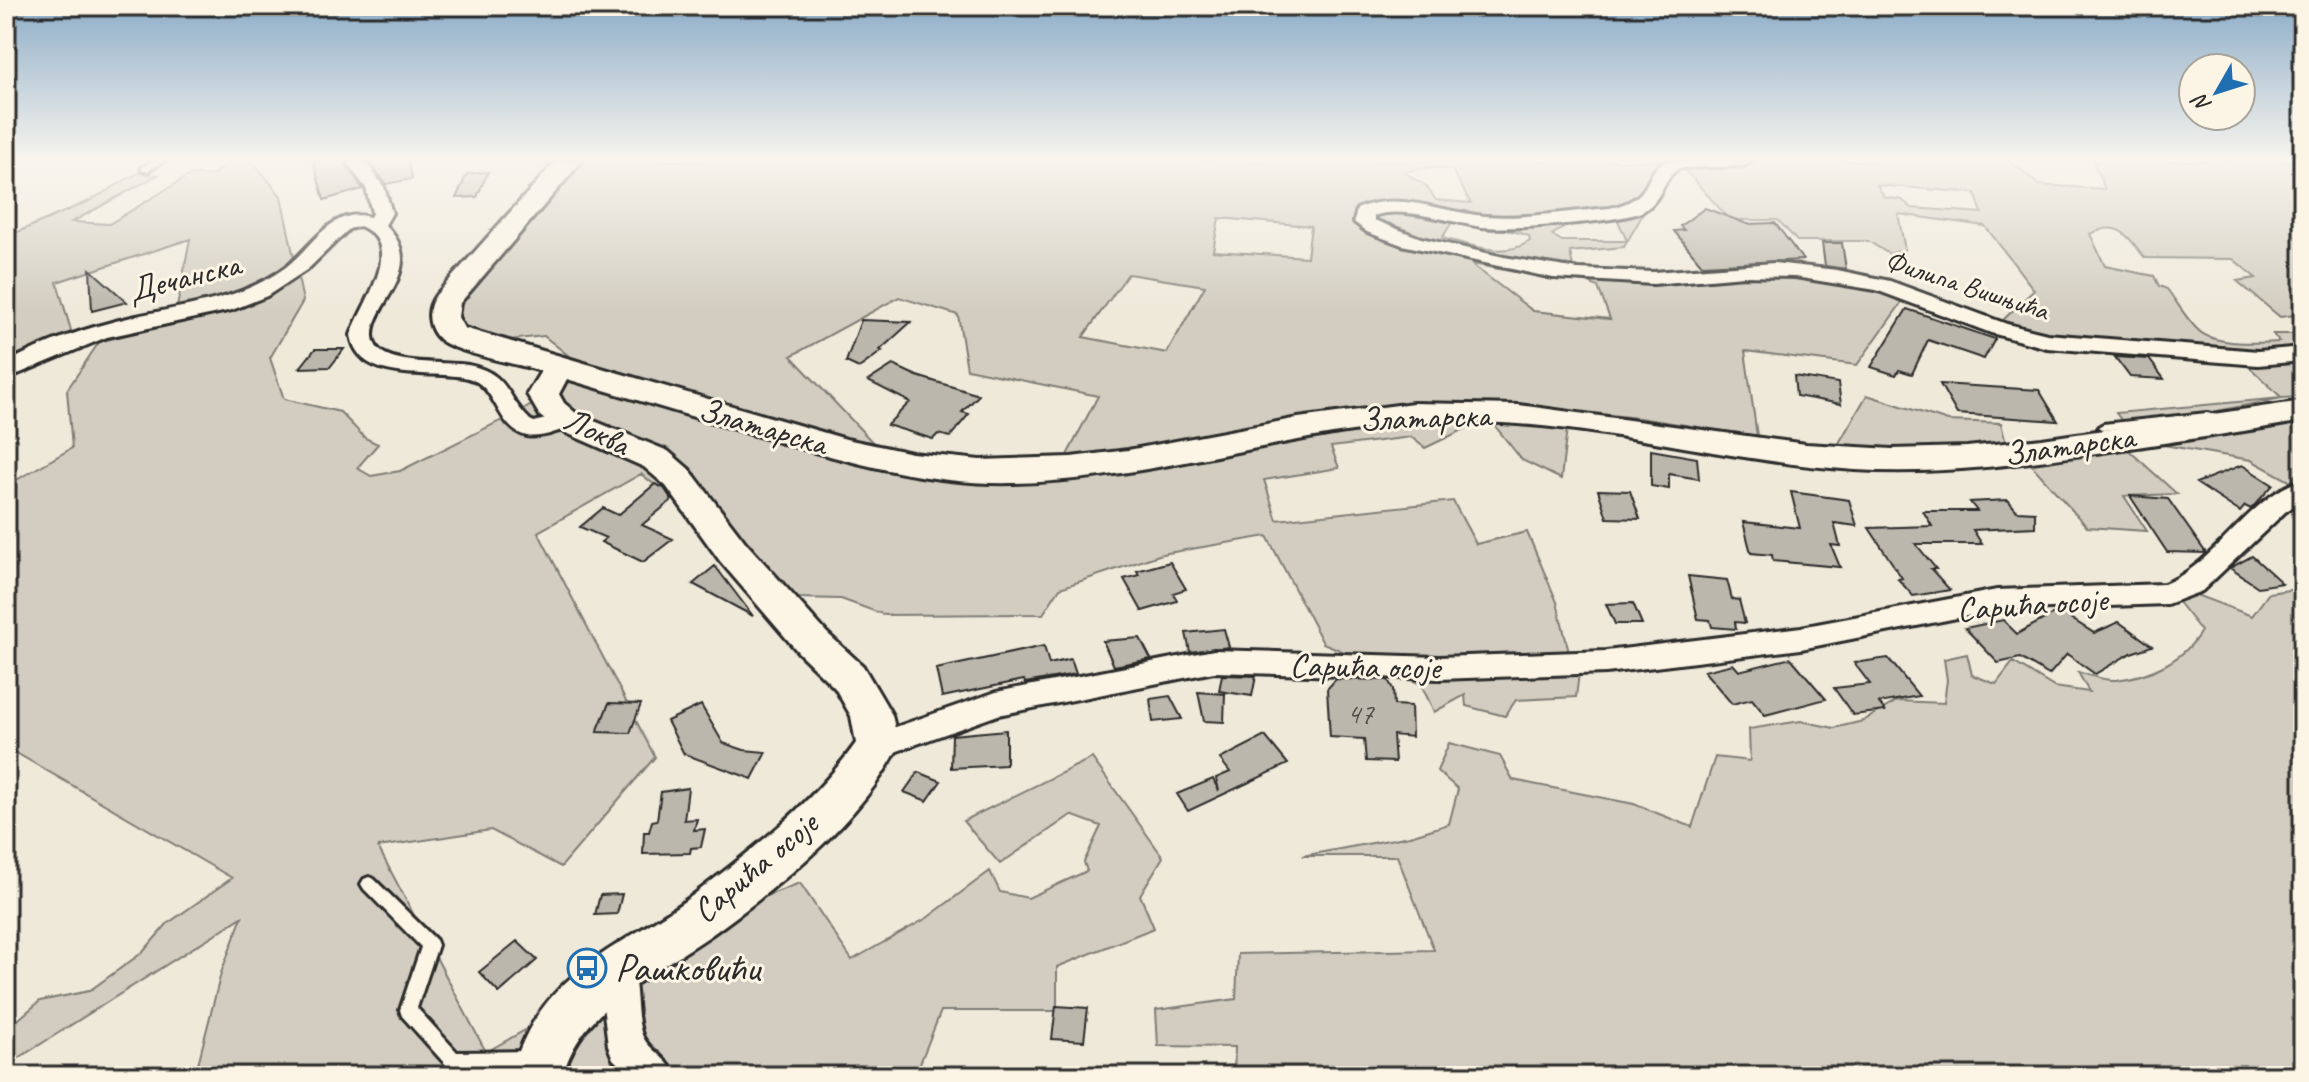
<svg xmlns="http://www.w3.org/2000/svg" width="2309" height="1082" font-family="Caveat,sans-serif">
  <rect width="100%" height="100%" fill="#efe9da"/>
  <filter id="ink" filterUnits="userSpaceOnUse"><feTurbulence type="fractalNoise" baseFrequency=".0125" numOctaves="2"/><feDisplacementMap in="SourceGraphic" scale="16" xChannelSelector="R" yChannelSelector="G"/><feConvolveMatrix kernelMatrix="1 2 1 2 8 2 1 2 1" color-interpolation-filters="sRGB"/></filter>
  <g filter="url(#ink)">
    <path fill="#d2cdc0" stroke="#7e7c76" stroke-width="2" fill-rule="evenodd" d="M230,161L255,164L281,196L303,301L270,358L284,399L340,412L365,438L378,444L357,468L371,476L400,471L554,394L559,385L579,379L825,456L883,469L953,476L1359,423L1497,420L1567,428L1561,479L1522,460L1495,426L1473,425L1425,448L1411,437L1331,447L1339,468L1264,480L1277,520L1453,501L1476,544L1527,532L1557,602L1570,657L1579,673L1576,697L1516,700L1505,716L1466,706L1465,695L1434,712L1421,684L1323,643L1267,536L1162,554L1060,588L1043,614L885,615L841,599L797,598L641,474L538,532L655,757L561,867L491,830L378,847L486,1052L763,897L800,883L852,960L927,918L990,871L1000,892L1028,898L1087,871L1084,862L1101,826L1071,815L1000,864L963,821L1092,758L1163,857L1140,895L1154,928L1057,967V1011H941L915,1076H195L221,973L242,917L6,1066V1030L40,1001L89,991L143,952L167,924L232,878L6,747V486L72,448L67,390L99,342L174,323L190,239L57,282L72,334L6,378V237L89,201L138,173L158,175L72,222L109,224L190,175H213Z
      M585,161H2010L2039,185L2105,189L2093,161H2303V314L2280,317L2237,281L2256,278L2233,259L2145,258C2127,236 2120,219 2090,234L2105,266L2154,276L2159,286L2167,289C2177,302 2186,319 2198,330C2214,346 2257,343 2279,342L2273,334H2303V397L2282,398L2128,429L2116,413L2282,398L2244,362L2069,347L1914,301H1903L1857,365L1745,351L1757,436L1639,418L1504,404H1397L1297,417L1064,461L1098,396L967,369L958,315L899,297L791,356L878,448L752,416L611,371L569,356L544,336L500,341L458,327L453,303L554,187ZM1430,167L1452,170L1471,203L1436,200L1426,186L1404,172ZM1669,169L1686,171L1730,220H1778L1797,241H1868L1889,254L1905,250L1898,214L1985,226L2034,290L1999,324L1857,276L1778,274L1728,277H1575L1570,252L1624,247ZM1877,185L1975,193L1982,213L1912,208L1902,200L1884,197ZM1616,216L1627,241H1562L1552,235L1567,225L1564,220ZM1219,218L1311,226L1307,257L1213,251ZM1454,219L1520,233L1529,236L1530,241C1504,259 1471,245 1442,238ZM1471,264L1552,279L1575,277L1598,287L1610,319L1533,311ZM1128,274L1205,286L1167,353L1083,337Z
      M1867,395L1948,421L2001,423L2006,444L1921,451L1836,448Z
      M2303,416V472L2297,474L2291,482L2251,460L2146,442Z
      M2123,445L2177,494L2124,496L2147,531L2087,527L2028,461Z
      M2303,588V1076H1234L1235,1047L1158,1046L1156,1010L1236,999L1238,954L1434,950L1397,856H1302L1410,836L1449,824L1458,789L1437,771L1449,743L1500,756L1513,780L1634,804L1692,827L1715,757L1750,761L1749,729L1801,721L1834,728L1863,721L1897,701L1944,703L1947,680L1944,659L1967,654L1972,675L1996,684L2013,662L2054,687L2089,692L2078,672C2089,675 2104,681 2116,680C2149,676 2184,661 2201,631L2178,602L2191,593L2252,616L2269,593Z"/>
    <path fill="#bcb7ac" stroke="#2b2b2b" stroke-width="2" d="M313,161H343L363,189L324,200Z
      M369,161H408L412,179L386,184Z
      M488,172L477,197L456,198L467,174Z
      M1705,208L1747,224L1775,223L1803,260L1702,265L1674,231L1684,230L1680,226Z
      M1822,243H1842L1846,269L1825,266Z
      M90,269L127,302L92,311Z
      M1907,309L1995,339L1984,359L1928,340L1912,374L1899,370L1896,375L1871,367Z
      M861,320L911,322L880,350L882,351L859,368L846,362Z
      M315,349H344L330,367L300,368Z
      M2115,357L2149,359L2164,379L2130,377Z
      M893,365L917,376L979,395L962,412L969,414L950,437L938,434L933,439L887,425L910,402L868,381Z
      M1794,376L1838,383L1841,404L1796,396Z
      M1940,384L2039,390L2058,421L1957,414Z
      M1651,450L1697,458L1699,479L1669,474V489L1651,486Z
      M2242,465L2273,485L2251,509L2245,506L2240,512L2196,483Z
      M655,484L664,488L672,500L642,525L673,539L643,562L601,542L606,538L580,527L603,508L618,515Z
      M1598,490L1630,491L1640,519L1607,518Z
      M1791,492L1849,500L1857,526L1834,523L1840,546L1831,545L1840,567L1773,561L1772,555L1751,553L1743,522L1800,528Z
      M2130,496L2168,499L2206,553L2167,552Z
      M2008,500L2017,511L2035,512V527L1973,530L1982,544H1916L1936,569H1931L1950,590L1913,596L1898,579L1902,578L1869,528L1932,526L1923,511H1977L1970,502Z
      M2252,556L2282,583L2258,587L2230,568Z
      M1170,562L1186,589L1173,593L1177,601L1142,611L1124,579L1139,575L1137,571Z
      M715,566L753,616L693,584Z
      M1688,576L1727,580L1732,599L1739,600L1745,623L1735,622L1736,629L1712,627L1710,620L1698,619Z
      M1633,603L1642,624H1615L1606,604Z
      M2059,611L2094,633L2119,622L2152,646L2131,653L2095,674L2067,654L2049,675L2020,658L1998,663L1965,628L2003,620L2017,634Z
      M1224,629L1229,647L1190,652L1186,633Z
      M1140,638L1151,659L1114,666L1103,641Z
      M1044,646L1049,664L1071,659L1076,674L1025,683L1024,680L942,697L936,669Z
      M1791,658L1826,699L1765,715L1752,699L1732,704L1704,671L1733,664L1739,671Z
      M1888,658L1919,696L1879,703L1885,711L1853,715L1834,688L1870,684L1854,663Z
      M1222,675L1256,676L1252,696L1219,691Z
      M1336,679L1388,680L1393,689L1394,705L1411,706L1412,737L1393,735L1395,762L1366,761L1364,739L1330,737L1327,689Z
      M1198,692L1225,694L1224,722L1204,721Z
      M1170,696L1182,719L1153,722L1150,699Z
      M609,703L641,704L630,733L597,732Z
      M701,705L723,743L744,750L766,752L752,779L684,754L667,721Z
      M1006,730V765L951,768L952,735Z
      M1265,736L1288,764L1188,811L1177,794L1213,779L1219,791L1216,778L1230,772L1220,759Z
      M918,772L941,781L927,801L904,792Z
      M688,788L684,820L697,819L694,830L705,829L701,847L691,848L690,853L643,854L644,832H649L652,821L657,820L661,792Z
      M622,894L617,914L595,915L600,895Z
      M517,941L537,960L499,993L479,972Z
      M1056,1006L1088,1008L1084,1041L1052,1039Z"/>
    <g fill="none" stroke-linecap="round" stroke-linejoin="round">
      <g stroke="#2b2b2b" stroke-width="6">
        <path id="lane" d="M153,161H164L148,171H142V167Z
          M2207,413L2211,414L2212,416L2211,418L2103,430L2098,427L2103,424Z
          M369,877L374,879L436,940L438,945L417,1008L457,1052L531,1051L537,1053L540,1059L537,1065L531,1067L453,1068L447,1066L402,1016L400,1010L421,947L364,889L361,884L364,879Z"/>
      </g>
      <g stroke="#2b2b2b" stroke-width="6">
        <path id="street" d="M346,161H365L384,187L392,213L385,225C434,272 360,310 375,344C385,367 447,361 468,365C509,373 505,396 530,420L534,422L566,414L574,416L578,421L574,426C561,430 540,439 527,436C496,429 498,386 468,378C432,369 359,386 351,335C361,304 408,246 360,226L349,229L308,269L267,296L232,310L107,337L6,379V363C45,342 88,327 132,317C186,305 240,301 286,267C312,247 332,206 370,217L372,213L366,188Z
          M1666,161H1753L1744,166L1680,168C1662,176 1663,202 1641,212C1621,222 1506,230 1482,227C1453,223 1401,205 1374,216V220L1421,238L1504,257L1578,269L1653,272L1774,263L1837,270L1890,281L2007,324L2047,334L2258,351L2303,347V361L2258,365L2047,348L1991,333L1876,290L1795,277L1744,276L1653,284L1553,278L1402,245L1367,232L1354,222L1357,209C1398,190 1443,213 1486,216C1526,219 1570,211 1610,208C1657,198 1641,173 1666,161Z
          M2303,480V500L2285,512L2202,591L2167,604L1997,610L1801,649L1606,673L1439,679L1214,672L998,715L878,758L867,755L863,746L867,737L996,692L1214,650L1439,657L1606,651L1801,627L1997,590L2164,584C2217,564 2249,495 2303,480Z
          M617,956L629,960C640,984 634,1017 643,1037C650,1051 668,1058 676,1076H631L613,1059L608,1046L599,972L605,960Z"/>
      </g>
      <g stroke="#2b2b2b" stroke-width="6">
        <path id="secondary" d="M556,161H582L460,303L458,317L464,328L846,439L912,453L980,460L1071,457L1128,450L1298,418L1413,403L1519,405L1806,444L1892,449L1967,447L2042,439L2303,401V421C2248,431 2192,439 2137,447C2044,461 1950,476 1855,470C1726,462 1599,423 1469,422C1315,421 1168,480 1014,483C934,485 856,464 779,442C709,422 638,400 567,379L559,394L564,403L577,414L668,451L690,470L746,543L827,633L863,666L892,715L899,746C862,818 789,878 725,925C670,967 580,1003 563,1076H511C539,970 617,952 696,893C754,849 814,802 856,743L851,716L835,688L799,653L720,561L666,486L644,467L555,428L540,416L527,394L541,371C514,363 471,356 447,344C428,335 424,311 436,295Z"/>
      </g>
      <use href="#lane" fill="#fcf5e5" fill-rule="evenodd"/>
      <use href="#street" fill="#fcf5e5" fill-rule="evenodd"/>
      <use href="#secondary" fill="#fcf5e5" fill-rule="evenodd"/>
    </g>
  </g>
  <linearGradient id="sky" x2="0" y2="1"><stop stop-color="#8dadc8"/><stop offset="0.51" stop-color="#f8f5ee"/><stop offset="1" stop-color="#f8f5ee" stop-opacity="0"/></linearGradient>
  <rect width="2309" height="313" fill="url(#sky)"/>
  <defs>
    <g id="bus-ring" transform="scale(2)"><circle r="9.5" fill="#fcf5e5" stroke="#1f6fb2" stroke-width="1.5"/><path d="M-5-6H5V4H4V6H2V4H-2V6H-4V4H-5ZM-3.5-4V0h7V-4ZM-3.5 1.2v1.5H-2V1.2ZM2 1.2v1.5H3.5V1.2Z" fill="#1f6fb2"/></g>
  </defs>
  <g fill-rule="evenodd">
    <use href="#bus-ring" x="587" y="968"/>
  </g>
  <g text-anchor="middle" dominant-baseline="central" stroke-width="6" stroke-linejoin="round" paint-order="stroke">
    <g font-size="28" fill="#2b2b2b" stroke="#fcf5e5">
      <text transform="translate(1967 285) rotate(18)">Филипа Вишњића</text>
    </g>
    <g font-size="30" fill="#4f4e4b">
      <text x="1360" y="713">47</text>
    </g>
    <g font-size="34" fill="#2b2b2b" stroke="#fcf5e5">
      <text transform="translate(184 277) rotate(-14)">Дечанска</text>
      <text transform="translate(1425 417) rotate(-2)">Златарска</text>
      <text transform="translate(763 426) rotate(16)">Златарска</text>
      <text transform="translate(597 431) rotate(26)">Локва</text>
      <text transform="translate(2069 445) rotate(-8)">Златарска</text>
      <text transform="translate(2032 604) rotate(-4)">Сарића осоје</text>
      <text transform="translate(1365 666) rotate(1)">Сарића осоје</text>
      <text transform="translate(755 867) rotate(-40)">Сарића осоје</text>
    </g>
    <g font-size="40" fill="#2b2b2b" stroke="#fcf5e5" text-anchor="start">
      <text x="615" y="968">Рашковићи</text>
    </g>
  </g>
  <rect width="2309" height="1082" fill="none" stroke="#fcf5e5" stroke-width="32"/>
  <rect x="16" y="16" width="2277" height="1050" fill="none" stroke="#2b2b2b" stroke-width="3" filter="url(#ink)"/>
  <g transform="translate(2217 92) rotate(231)"><circle r="38" fill="#fcf5e5" stroke="#a8a49b" stroke-width="2"/>
  <path d="M0-6L14 30L0 20L-14 30Z" fill="#1f6fb2"/>
  <text y="-12" font-size="22" font-weight="bold" text-anchor="middle" fill="#2b2b2b">N</text>
  </g>
</svg>
